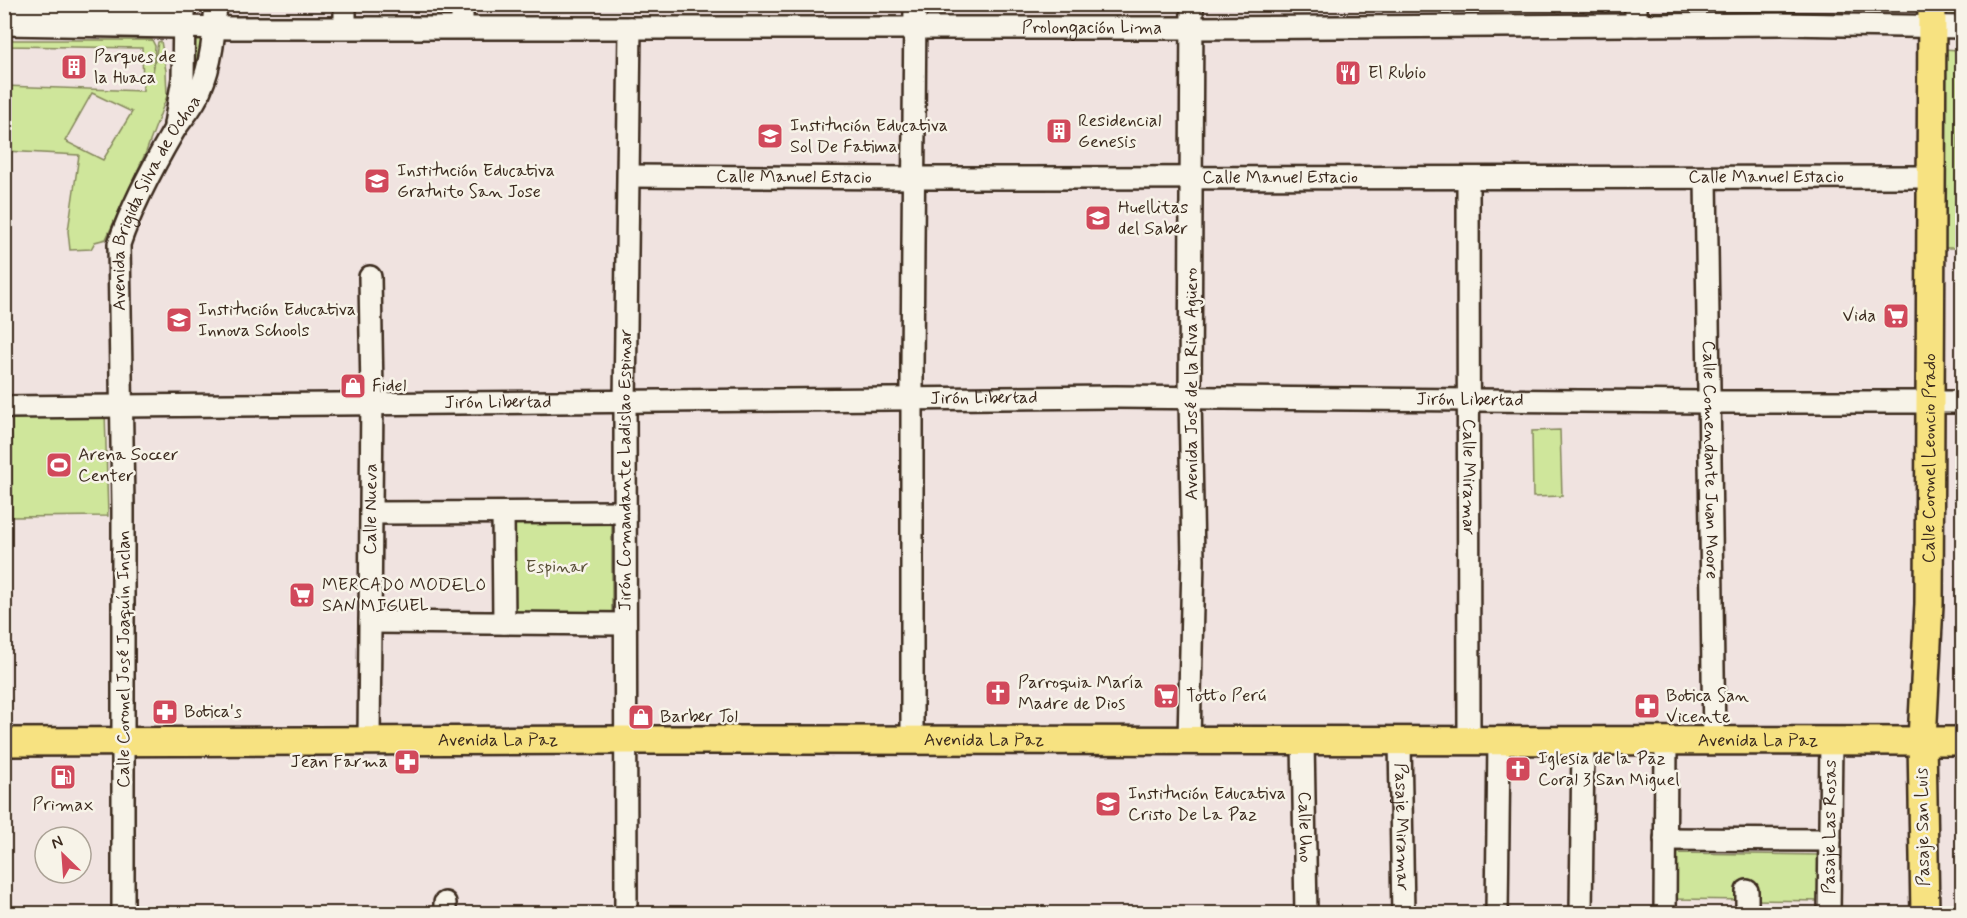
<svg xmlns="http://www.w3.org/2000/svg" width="1967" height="918" font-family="Mynerve,sans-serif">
  <rect width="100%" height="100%" fill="#f0e3e0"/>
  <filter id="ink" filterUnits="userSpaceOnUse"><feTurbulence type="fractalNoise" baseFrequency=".0167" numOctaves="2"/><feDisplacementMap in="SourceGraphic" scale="12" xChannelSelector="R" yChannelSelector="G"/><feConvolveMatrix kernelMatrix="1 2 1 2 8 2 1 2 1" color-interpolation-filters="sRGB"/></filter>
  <g filter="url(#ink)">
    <path fill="#cfe69b" stroke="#85885c" stroke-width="1.5" fill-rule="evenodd" d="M1943,5H1961V15H1944Z
      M199,37L205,41L197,81L194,77L193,40Z
      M5,40H152L155,46L153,72L158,42L161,41L166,71L167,96L146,152L106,239L95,242L91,249L70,250L68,231L79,155L5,151V86L143,91L142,48L5,46ZM92,93L132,112L103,160L65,141Z
      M1943,49L1959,50L1957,248H1941Z
      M105,411L108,516L12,517V414Z
      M1560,430L1562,496L1533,497L1532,431Z
      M502,517H612V616L502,617Z
      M1676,853L1823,855L1822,901L1675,899Z"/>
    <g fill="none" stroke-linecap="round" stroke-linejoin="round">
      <g stroke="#3b2a1e" stroke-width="26">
        <g id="minor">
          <path d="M345,4V27"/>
          <path d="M1636,4V25"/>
          <path d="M4,7L184,10"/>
          <path id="s1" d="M4,24L233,28H1192L1783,24L1962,27"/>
          <path d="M462,27V4"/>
          <path d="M175,124L183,79L184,12"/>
          <path id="s2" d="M629,176L914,178L1930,177"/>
          <path id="s3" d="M1706,178L1714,741"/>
          <path id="s4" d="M1468,179L1469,741"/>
          <path id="s5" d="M4,407L1115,397L1708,402H1962"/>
          <path d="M371,513L625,512"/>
          <path d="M503,513L504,623"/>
          <path d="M370,622L625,624"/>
          <path d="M912,740V365L915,4"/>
          <path id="s6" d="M369,741L372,394L370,277"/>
          <path d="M1189,741L1193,560L1190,397L1192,4"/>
          <path id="s7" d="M1303,741L1306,914"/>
          <path id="s8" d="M1400,741L1403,914"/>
          <path d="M1665,839L1830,840"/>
          <path d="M1747,891V914"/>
          <path d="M445,903V914"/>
          <path id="s9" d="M123,914V507L119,244C132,206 152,168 173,132C181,118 194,107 200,90C212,63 214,33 216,4"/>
          <path id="s10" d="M626,914L625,403L630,28"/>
          <path d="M1497,914L1499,741"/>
          <path d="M1581,914L1583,741"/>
          <path d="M1665,914L1666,741"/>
          <path id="s11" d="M1829,914L1831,741"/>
        </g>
      </g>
      <g stroke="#3b2a1e" stroke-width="32">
        <g id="major">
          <path id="s12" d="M4,742L624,740L1962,741"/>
          <path id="s13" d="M1925,914L1922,740L1929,604L1932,4"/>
        </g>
      </g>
      <use href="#minor" stroke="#f7f3e8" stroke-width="21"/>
      <use href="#major" stroke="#f7e281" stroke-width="27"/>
    </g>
  </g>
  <defs>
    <g id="building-square" transform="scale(1.35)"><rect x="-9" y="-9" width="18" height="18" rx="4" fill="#d1495b" stroke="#f7f3e8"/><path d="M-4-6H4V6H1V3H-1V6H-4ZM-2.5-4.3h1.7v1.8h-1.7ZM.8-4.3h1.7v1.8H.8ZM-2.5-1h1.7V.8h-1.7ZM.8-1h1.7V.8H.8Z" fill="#fff"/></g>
    <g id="restaurant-square" transform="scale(1.35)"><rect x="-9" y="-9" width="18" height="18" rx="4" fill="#d1495b" stroke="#f7f3e8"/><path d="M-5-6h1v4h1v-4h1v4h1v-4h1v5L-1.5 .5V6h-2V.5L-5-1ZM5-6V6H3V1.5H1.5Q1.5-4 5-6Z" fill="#fff"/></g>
    <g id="school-square" transform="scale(1.35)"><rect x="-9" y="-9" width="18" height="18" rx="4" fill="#d1495b" stroke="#f7f3e8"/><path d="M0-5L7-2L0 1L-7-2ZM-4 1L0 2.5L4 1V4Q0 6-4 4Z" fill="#fff"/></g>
    <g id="supermarket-square" transform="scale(1.35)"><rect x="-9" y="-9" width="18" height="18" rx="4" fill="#d1495b" stroke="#f7f3e8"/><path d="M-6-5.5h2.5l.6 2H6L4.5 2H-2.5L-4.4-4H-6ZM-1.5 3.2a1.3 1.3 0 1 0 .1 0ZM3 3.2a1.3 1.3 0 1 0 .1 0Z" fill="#fff"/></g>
    <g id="shop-square" transform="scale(1.35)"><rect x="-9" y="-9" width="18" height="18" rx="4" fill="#d1495b" stroke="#f7f3e8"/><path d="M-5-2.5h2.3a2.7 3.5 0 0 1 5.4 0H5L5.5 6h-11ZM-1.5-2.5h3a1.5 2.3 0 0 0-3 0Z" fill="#fff"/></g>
    <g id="stadium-square" transform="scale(1.35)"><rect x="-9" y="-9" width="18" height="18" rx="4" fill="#d1495b" stroke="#f7f3e8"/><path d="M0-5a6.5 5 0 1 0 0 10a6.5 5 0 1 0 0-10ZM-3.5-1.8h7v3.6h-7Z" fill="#fff"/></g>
    <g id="church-square" transform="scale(1.35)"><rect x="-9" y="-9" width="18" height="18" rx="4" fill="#d1495b" stroke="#f7f3e8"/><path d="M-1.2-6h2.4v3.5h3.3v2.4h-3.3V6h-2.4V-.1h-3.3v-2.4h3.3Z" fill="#fff"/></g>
    <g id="pharmacy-square" transform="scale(1.35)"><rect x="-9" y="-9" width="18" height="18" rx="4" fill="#d1495b" stroke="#f7f3e8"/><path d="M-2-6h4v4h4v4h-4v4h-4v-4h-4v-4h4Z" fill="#fff"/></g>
    <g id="fuel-square" transform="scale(1.35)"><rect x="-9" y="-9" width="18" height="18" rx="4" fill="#d1495b" stroke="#f7f3e8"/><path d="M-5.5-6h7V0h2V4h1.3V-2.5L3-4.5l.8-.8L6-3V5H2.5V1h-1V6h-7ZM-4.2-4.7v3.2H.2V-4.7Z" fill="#fff"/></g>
  </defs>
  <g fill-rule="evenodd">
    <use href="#building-square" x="74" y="67"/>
    <use href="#restaurant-square" x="1348" y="73"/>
    <use href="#building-square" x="1059" y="131"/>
    <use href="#school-square" x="770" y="136"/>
    <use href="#school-square" x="377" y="181"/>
    <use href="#school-square" x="1098" y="218"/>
    <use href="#supermarket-square" x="1896" y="316"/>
    <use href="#school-square" x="179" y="320"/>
    <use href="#shop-square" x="353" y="386"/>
    <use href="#stadium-square" x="59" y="465"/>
    <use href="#supermarket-square" x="302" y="595"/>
    <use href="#church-square" x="998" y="693"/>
    <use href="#supermarket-square" x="1166" y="696"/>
    <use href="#pharmacy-square" x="1647" y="706"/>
    <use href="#pharmacy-square" x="165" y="712"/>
    <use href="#shop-square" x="641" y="717"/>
    <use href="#pharmacy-square" x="407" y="762"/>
    <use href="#church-square" x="1518" y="769"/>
    <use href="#fuel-square" x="63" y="777"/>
    <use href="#school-square" x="1108" y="804"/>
  </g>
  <g text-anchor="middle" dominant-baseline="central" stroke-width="5" stroke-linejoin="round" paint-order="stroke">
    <g font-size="18" fill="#3b2a1e" stroke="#f7f3e8">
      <text stroke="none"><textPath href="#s1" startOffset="1088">Prolongación Lima</textPath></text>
      <text stroke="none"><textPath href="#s2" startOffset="165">Calle Manuel Estacio</textPath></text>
      <text stroke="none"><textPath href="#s2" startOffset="651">Calle Manuel Estacio</textPath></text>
      <text stroke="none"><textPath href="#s2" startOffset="1137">Calle Manuel Estacio</textPath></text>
      <text stroke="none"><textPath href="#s9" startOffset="720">Avenida Brigida Silva de Ochoa</textPath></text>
      <text transform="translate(1192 384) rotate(-90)">Avenida José de la Riva Agüero</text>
      <text stroke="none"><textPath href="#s5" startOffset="980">Jirón Libertad</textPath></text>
      <text stroke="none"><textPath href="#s5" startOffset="1466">Jirón Libertad</textPath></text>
      <text stroke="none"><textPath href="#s5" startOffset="494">Jirón Libertad</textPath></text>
      <text stroke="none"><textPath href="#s3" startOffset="282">Calle Comendante Juan Moore</textPath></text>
      <text stroke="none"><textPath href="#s13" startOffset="456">Calle Coronel Leoncio Prado</textPath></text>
      <text stroke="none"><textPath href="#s10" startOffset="444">Jirón Comandante Ladislao Espinar</textPath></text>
      <text stroke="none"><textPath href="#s4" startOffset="298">Calle Miramar</textPath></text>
      <text stroke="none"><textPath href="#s6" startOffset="232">Calle Nueva</textPath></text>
      <text transform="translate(124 659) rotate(-90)">Calle Coronel José Joaquín Inclan</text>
      <text stroke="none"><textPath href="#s12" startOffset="980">Avenida La Paz</textPath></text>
      <text stroke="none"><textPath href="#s12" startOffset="494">Avenida La Paz</textPath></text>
      <text stroke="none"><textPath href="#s12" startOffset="1754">Avenida La Paz</textPath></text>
      <text stroke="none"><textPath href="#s7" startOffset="86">Calle Uno</textPath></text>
      <text stroke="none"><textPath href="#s8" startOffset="86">Pasaje Miramar</textPath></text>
      <text stroke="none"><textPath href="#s11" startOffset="87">Pasaje Las Rosas</textPath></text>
      <text transform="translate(1923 827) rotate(-91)">Pasaje San Luis</text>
    </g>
    <g font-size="18" fill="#3b2a1e" stroke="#f7f3e8" text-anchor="start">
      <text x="94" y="57">Parques de<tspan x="94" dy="21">la Huaca</tspan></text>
      <text x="1368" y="73">El Rubio</text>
      <text x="1078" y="121">Residencial<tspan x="1078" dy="21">Genesis</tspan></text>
      <text x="790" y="126">Institución Educativa<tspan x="790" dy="21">Sol De Fatima</tspan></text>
      <text x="397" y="171">Institución Educativa<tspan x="397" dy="21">Gratuito San Jose</tspan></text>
      <text x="1118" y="208">Huellitas<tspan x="1118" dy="21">del Saber</tspan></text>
      <text x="198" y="310">Institución Educativa<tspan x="198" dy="21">Innova Schools</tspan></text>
      <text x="1876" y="316" text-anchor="end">Vida</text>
      <text x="372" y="386">Fidel</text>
      <text x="78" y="455">Arena Soccer<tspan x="78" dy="21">Center</tspan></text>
      <text x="322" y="585">MERCADO MODELO<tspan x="322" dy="21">SAN MIGUEL</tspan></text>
      <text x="1018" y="683">Parroquia María<tspan x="1018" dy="21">Madre de Dios</tspan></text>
      <text x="1186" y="696">Totto Perú</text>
      <text x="1666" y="696">Botica San<tspan x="1666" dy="21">Vicente</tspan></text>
      <text x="184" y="712">Botica's</text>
      <text x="660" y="717">Barber Tol</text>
      <text x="1538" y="759">Iglesia de la Paz<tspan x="1538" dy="21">Coral 3 San Miguel</tspan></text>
      <text x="388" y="762" text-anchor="end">Jean Farma</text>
      <text x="1128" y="794">Institución Educativa<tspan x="1128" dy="21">Cristo De La Paz</tspan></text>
      <text x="63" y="805" text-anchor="middle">Primax</text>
    </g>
    <g font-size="18" fill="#595037" stroke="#f7f3e8">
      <text x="557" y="567">Espinar</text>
    </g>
  </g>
  <rect width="1967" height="918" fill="none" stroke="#f7f3e8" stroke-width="24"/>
  <rect x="12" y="12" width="1943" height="894" fill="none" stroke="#3b2a1e" stroke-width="2" filter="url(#ink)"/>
  <g transform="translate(63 855) rotate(335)"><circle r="28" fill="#f7f3e8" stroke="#aca397" stroke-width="1.5"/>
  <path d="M0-4.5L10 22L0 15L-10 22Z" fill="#d1495b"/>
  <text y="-9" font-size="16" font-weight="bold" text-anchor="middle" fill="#3b2a1e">N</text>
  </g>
</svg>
